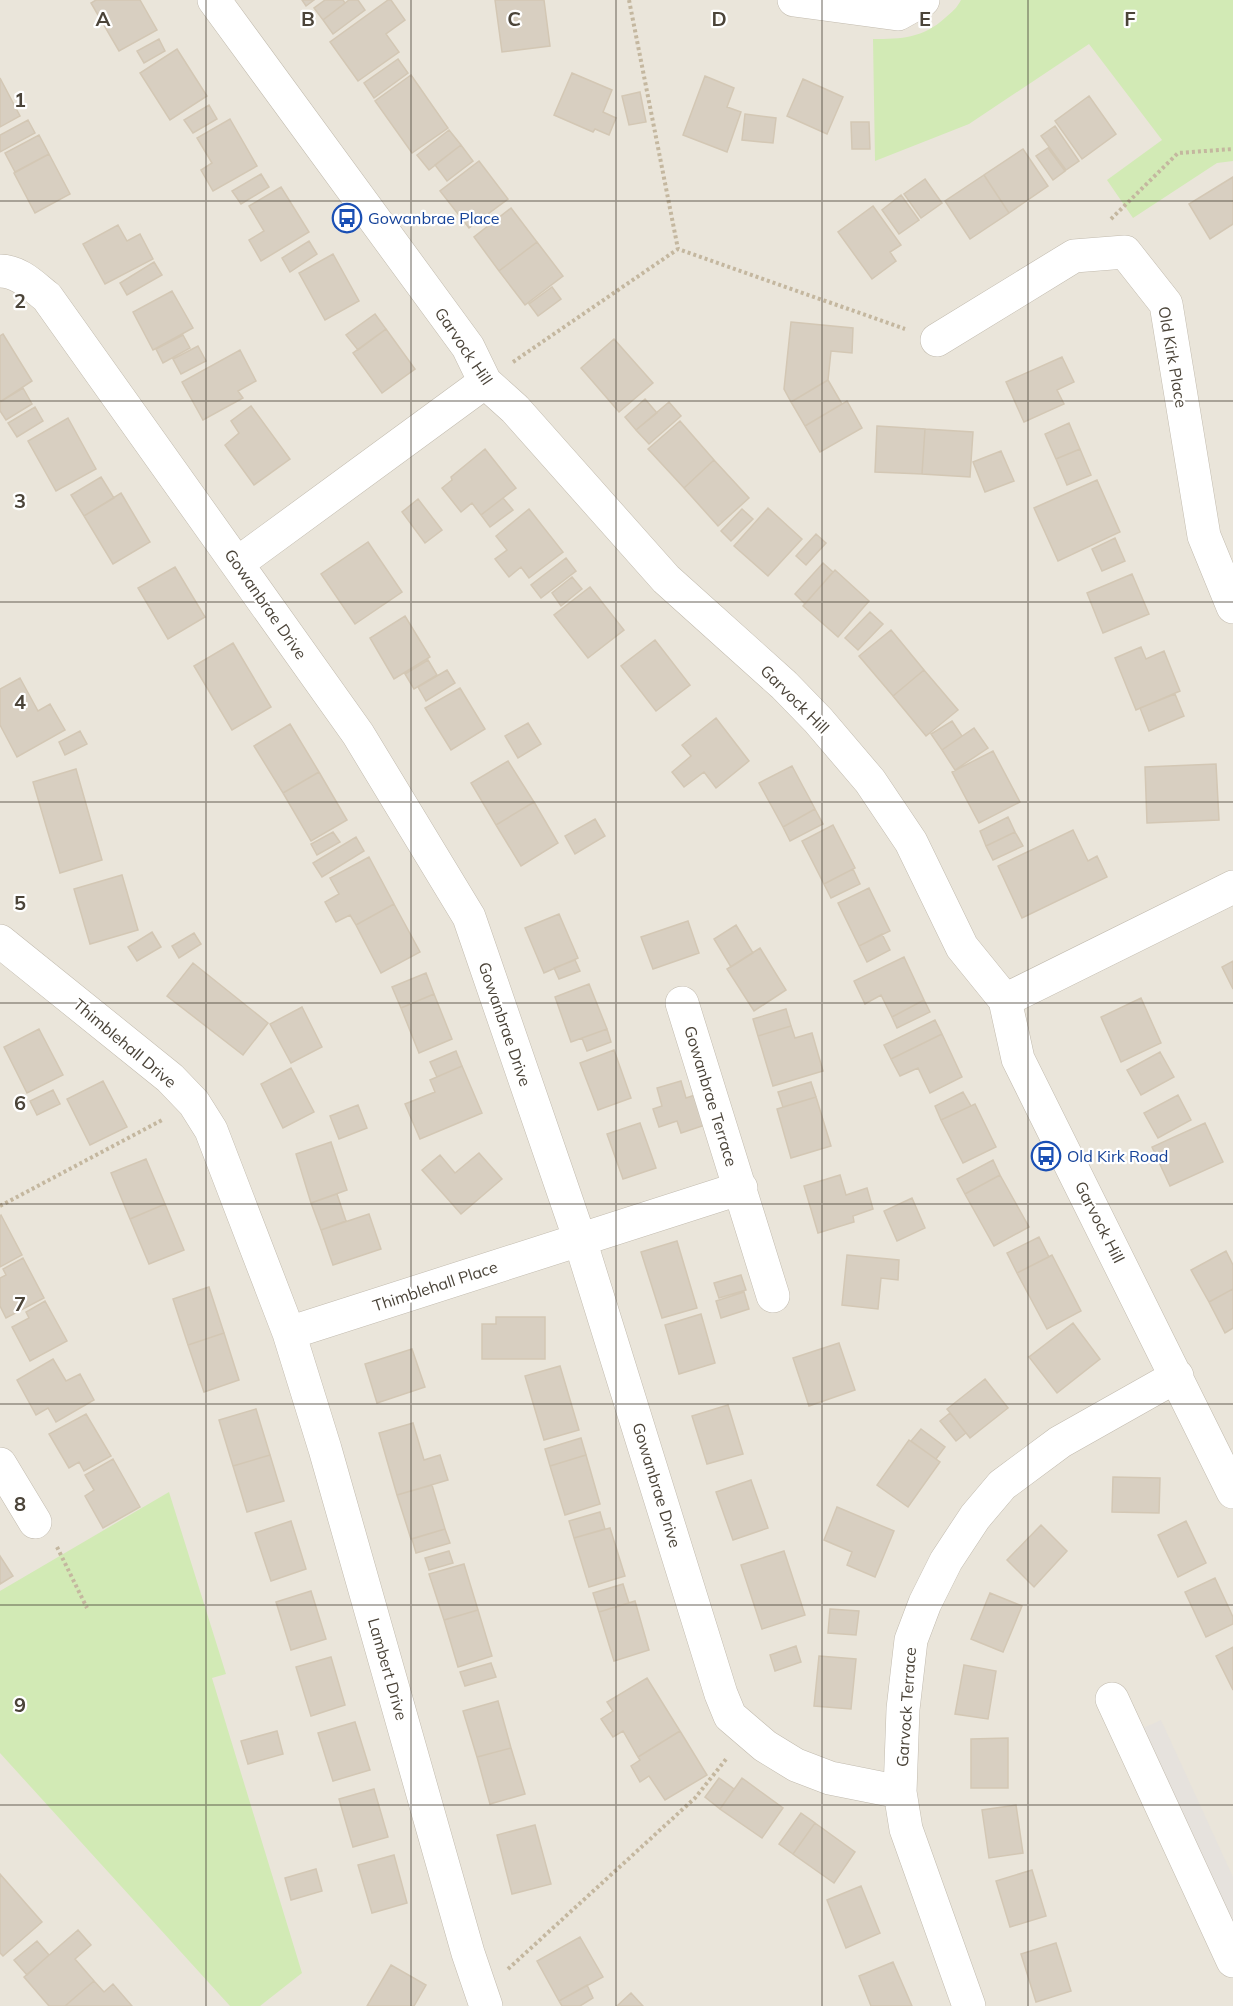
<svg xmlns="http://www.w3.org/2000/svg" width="1233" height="2006" font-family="Mulish,sans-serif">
  <rect width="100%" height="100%" fill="#f6f3ec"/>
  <path fill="#eae5da" d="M0,0H1233V2006H0Z"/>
  <path fill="#e6e2dd" d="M1161,1720L1233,1877V1937L1139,1730Z"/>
  <path fill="#d2eab5" d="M961,0H1233V161L1217,163L1133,218L1107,180L1162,140L1089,44L969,124L875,161L873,39C902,39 923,38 945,18C952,12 957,8 961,0Z
    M169,1492L226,1674L212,1678L302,1973L260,2006H230L0,1753V1591Z"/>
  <path fill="#d8cfc1" stroke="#d3c7b4" stroke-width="1.5" d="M96,0H140L157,30L119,51L91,3Z
    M302,0H314L306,6Z
    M325,0H343L345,3L323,20L314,8Z
    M349,0H358L365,10L333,34L323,20Z
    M388,0H391L405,20L386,34L399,52L358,81L330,42Z
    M495,0H544L550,46L502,52Z
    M159,39L165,51L144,63L137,51Z
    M177,49L207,96L170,120L140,73Z
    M398,59L408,73L374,98L364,83Z
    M572,73L612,90L603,112L616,118L609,135L595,129L593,132L554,115Z
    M411,75L448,128L412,153L375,101Z
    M705,76L734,88L727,107L741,112L727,152L683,135Z
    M0,78L20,116L0,127Z
    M803,79L843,97L827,134L787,116Z
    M640,92L646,122L629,125L622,96Z
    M1089,96L1116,134L1082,159L1055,121Z
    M209,105L217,119L193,133L184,120Z
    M745,114L776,118L773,143L742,140Z
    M230,119L257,166L213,191L201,170L212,163L197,138Z
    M28,120L35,133L0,152V135Z
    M851,122H869L870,149H852Z
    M1055,126L1079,161L1066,170L1041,136Z
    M449,130L461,145L429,170L417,155Z
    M39,135L49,154L15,172L5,153Z
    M461,145L473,161L447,181L435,165Z
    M1048,148L1065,171L1053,180L1036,156Z
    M1023,149L1048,186L1009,213L984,175Z
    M49,154L70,194L35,213L14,173Z
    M479,161L508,199L469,228L440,191Z
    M261,174L269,187L241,204L232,191Z
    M984,175L1009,213L970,239L945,201Z
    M1233,177V224L1210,239L1189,204Z
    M925,179L942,203L921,218L904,194Z
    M281,187L309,232L261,261L249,240L264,231L249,206Z
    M901,195L919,220L899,234L882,210Z
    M873,206L901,245L890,252L896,261L872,279L838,232Z
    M511,208L537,242L499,271L474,237Z
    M118,225L127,241L140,234L153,259L105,284L83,244Z
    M309,241L317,254L290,272L282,258Z
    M537,242L563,276L525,305L499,271Z
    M333,254L359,301L325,320L299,273Z
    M154,262L162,275L127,295L120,283Z
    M552,287L561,299L538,316L529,304Z
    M172,291L193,328L153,350L133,312Z
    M375,314L386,329L358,350L346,335Z
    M791,322L853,328L852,353L831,351L828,380L791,402L784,389Z
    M386,329L415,369L382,393L353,353Z
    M3,334L32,381L0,402V336Z
    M183,335L190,348L163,363L156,349Z
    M614,339L653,383L619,412L581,368Z
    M198,346L206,361L181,374L173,359Z
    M240,350L256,381L238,391L243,398L203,420L182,382Z
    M1062,357L1074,382L1057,390L1064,404L1024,422L1006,382Z
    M828,380L842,404L805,426L791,402Z
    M23,388L32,404L6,420L0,411V402Z
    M645,399L657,413L636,430L625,417Z
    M847,401L862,428L820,452L805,426Z
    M669,402L681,416L649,444L636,430Z
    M251,406L290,459L254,485L225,445L239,433L231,421Z
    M35,407L43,421L17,437L8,423Z
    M68,418L96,469L56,491L28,441Z
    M680,421L714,460L684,488L648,449Z
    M1069,423L1080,449L1056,459L1045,434Z
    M877,426L925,429L922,474L875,472Z
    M925,429L973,432L970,477L922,474Z
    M485,449L516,488L481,515L472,503L461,512L442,488L452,480L451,477Z
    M1080,449L1091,475L1067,485L1056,459Z
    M1001,451L1014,481L985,492L973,462Z
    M714,460L749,498L718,526L684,488Z
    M101,477L114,498L84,516L71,495Z
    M1097,480L1120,532L1058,561L1034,508Z
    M121,493L150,542L113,564L84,516Z
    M503,498L513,510L490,527L481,515Z
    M418,499L442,530L425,543L402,512Z
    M768,508L802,539L768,576L734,546Z
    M529,509L563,552L529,578L521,567L509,577L495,559L507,550L496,536Z
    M742,509L753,519L731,541L721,531Z
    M816,534L826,543L806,565L796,556Z
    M1115,538L1125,561L1102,571L1092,549Z
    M368,542L402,592L355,624L321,574Z
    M566,558L576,571L541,598L531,585Z
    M823,563L833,572L805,604L795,594Z
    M175,567L205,617L168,639L138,588Z
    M835,570L869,601L838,637L803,606Z
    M1132,574L1149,614L1103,633L1087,593Z
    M572,577L582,589L561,606L552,593Z
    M590,587L624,630L588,658L554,615Z
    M870,612L883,624L858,650L845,638Z
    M405,616L430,657L394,679L370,638Z
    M891,630L924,670L893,696L859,656Z
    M655,640L690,685L656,711L621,666Z
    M233,643L271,707L232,730L194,666Z
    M1141,647L1146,659L1164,651L1180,691L1136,710L1115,658Z
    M428,660L437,675L414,689L405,674Z
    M447,670L455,683L426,701L418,687Z
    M924,670L958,710L926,736L893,696Z
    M20,678L38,711L50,704L65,730L17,757L0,725V689Z
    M460,688L485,729L451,750L425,708Z
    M1175,694L1184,716L1149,731L1140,708Z
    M716,718L749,761L716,788L704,772L684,787L672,772L691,756L682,745Z
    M952,721L962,736L942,750L931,734Z
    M528,723L541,744L518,758L505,736Z
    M290,724L319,772L283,793L254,746Z
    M974,728L988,748L955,770L942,750Z
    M80,731L87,744L65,755L59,742Z
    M993,751L1020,802L979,823L952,772Z
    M508,761L534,802L496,825L471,783Z
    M1216,764L1219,820L1147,823L1145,767Z
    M792,766L815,809L783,827L759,783Z
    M76,769L102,860L60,873L33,782Z
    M319,772L347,820L311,841L283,793Z
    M534,802L558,843L521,866L496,825Z
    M815,809L823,824L790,841L783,827Z
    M1008,817L1015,832L986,846L980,831Z
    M595,819L605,836L575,854L565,836Z
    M833,825L855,868L824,884L802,841Z
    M1073,830L1088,861L1097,856L1107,877L1022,918L998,866Z
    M333,832L340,842L317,855L311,844Z
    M1015,832L1023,846L993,860L986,846Z
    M356,837L364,851L322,877L313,863Z
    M369,857L394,904L356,925L350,915L336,922L325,902L339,894L330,878Z
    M853,869L860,884L831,898L824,884Z
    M122,875L138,930L90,944L74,889Z
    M869,888L890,931L859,946L838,903Z
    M394,904L420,952L381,973L356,925Z
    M559,914L578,958L544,973L525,928Z
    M688,921L699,953L653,969L641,937Z
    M736,925L753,953L731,967L714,939Z
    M152,932L161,947L137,961L128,947Z
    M194,933L201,944L179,958L172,946Z
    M882,934L890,950L867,962L859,946Z
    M760,948L786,990L754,1011L727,969Z
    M904,957L924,1000L892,1017L881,995L865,1004L854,981Z
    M575,960L580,971L559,979L554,968Z
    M1233,961V989L1222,967Z
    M193,963L268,1023L243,1055L167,996Z
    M426,973L434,994L401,1008L392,987Z
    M589,984L607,1029L571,1042L555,997Z
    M434,994L452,1039L419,1053L401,1008Z
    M1141,998L1161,1043L1121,1062L1101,1017Z
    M924,1000L930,1012L897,1028L892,1017Z
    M302,1007L322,1047L291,1063L270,1024Z
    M786,1009L791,1026L758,1036L753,1019Z
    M935,1020L942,1034L891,1059L884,1045Z
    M791,1026L795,1038L812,1033L823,1071L773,1086L758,1036Z
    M39,1029L63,1075L27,1093L4,1047Z
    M607,1029L611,1042L587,1051L582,1038Z
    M942,1034L962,1077L930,1093L918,1068L900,1076L891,1059Z
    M614,1050L631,1098L598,1110L580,1063Z
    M456,1051L462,1066L437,1077L430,1062Z
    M1160,1052L1174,1077L1141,1095L1127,1070Z
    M462,1066L482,1113L420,1139L405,1104L435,1092L430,1080Z
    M291,1068L314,1112L283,1128L261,1084Z
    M103,1081L127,1127L90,1145L67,1099Z
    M681,1081L686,1098L695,1095L705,1125L681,1133L677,1121L659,1127L653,1109L662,1106L657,1088Z
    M811,1082L816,1097L783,1107L778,1092Z
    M53,1090L60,1104L37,1115L30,1101Z
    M963,1092L971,1106L941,1120L935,1106Z
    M1178,1095L1191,1120L1158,1138L1144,1113Z
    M816,1097L831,1146L791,1158L777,1109Z
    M975,1104L996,1147L963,1163L941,1120Z
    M358,1105L367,1128L339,1139L330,1116Z
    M640,1123L656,1168L623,1179L607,1134Z
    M1205,1123L1223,1162L1170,1186L1152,1147Z
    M331,1142L347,1190L311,1203L296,1154Z
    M479,1153L502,1179L461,1214L422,1170L440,1155L455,1173Z
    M146,1159L165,1204L130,1219L111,1173Z
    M993,1160L1000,1175L965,1194L957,1179Z
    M840,1175L846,1195L867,1188L873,1209L853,1216L854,1222L818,1233L804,1186Z
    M1000,1175L1029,1227L994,1246L965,1194Z
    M337,1194L346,1221L321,1230L311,1203Z
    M912,1198L925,1228L897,1241L884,1211Z
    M165,1204L184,1250L149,1264L130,1219Z
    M369,1214L381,1249L333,1265L321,1230Z
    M1,1215L22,1255L0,1267V1216Z
    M1039,1237L1049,1257L1017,1273L1007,1253Z
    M677,1241L697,1308L662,1318L641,1252Z
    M1226,1251L1233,1265V1289L1209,1302L1191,1270Z
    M847,1255L899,1260L898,1280L881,1278L878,1309L842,1305Z
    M1052,1255L1081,1311L1047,1329L1017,1273Z
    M23,1258L44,1298L6,1318L0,1306V1278L6,1275L3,1269Z
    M741,1275L746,1290L719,1298L714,1283Z
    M209,1287L224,1333L188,1345L173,1299Z
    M1233,1289V1328L1225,1333L1209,1302Z
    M744,1292L749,1309L721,1318L716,1301Z
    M45,1301L67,1341L30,1361L12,1327L29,1318L26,1312Z
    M701,1314L715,1363L679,1374L665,1325Z
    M496,1317H545V1359H482V1324H496Z
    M1073,1323L1100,1359L1057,1393L1029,1357Z
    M224,1333L239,1380L204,1392L188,1345Z
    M839,1343L855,1390L809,1406L793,1358Z
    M412,1349L425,1387L377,1403L365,1364Z
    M53,1359L66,1381L80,1374L94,1400L56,1422L48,1408L36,1415L17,1380Z
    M560,1366L579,1430L544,1440L525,1376Z
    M985,1379L1008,1408L970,1438L947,1409Z
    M728,1405L743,1454L707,1464L692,1416Z
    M256,1409L270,1455L233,1466L219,1420Z
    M950,1413L966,1433L956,1441L940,1421Z
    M86,1414L111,1456L84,1471L79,1462L69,1468L49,1434Z
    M413,1423L424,1460L440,1455L448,1480L397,1495L379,1433Z
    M921,1429L945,1447L936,1459L911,1441Z
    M581,1438L586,1455L550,1466L545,1449Z
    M909,1440L940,1462L908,1507L877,1485Z
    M270,1455L284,1501L247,1512L233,1466Z
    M586,1455L600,1504L565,1515L550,1466Z
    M113,1459L140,1507L103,1528L85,1496L94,1490L85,1475Z
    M1113,1477L1160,1478L1159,1513L1112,1512Z
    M751,1480L768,1528L733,1540L716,1492Z
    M432,1485L445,1529L411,1539L397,1495Z
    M837,1507L894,1531L875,1577L847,1565L852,1552L824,1540Z
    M600,1512L605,1529L574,1538L569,1521Z
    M291,1521L306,1569L271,1581L255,1533Z
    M1186,1521L1206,1563L1178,1577L1158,1535Z
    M1041,1525L1067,1551L1034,1587L1007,1560Z
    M610,1528L625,1576L589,1587L574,1538Z
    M445,1529L450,1543L416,1553L412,1539Z
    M449,1551L453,1563L429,1570L425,1558Z
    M784,1551L805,1615L762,1629L741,1565Z
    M0,1556L13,1576L0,1584Z
    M464,1564L478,1610L444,1620L429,1574Z
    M1215,1578L1233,1617V1624L1206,1637L1185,1592Z
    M623,1584L629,1603L599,1612L593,1593Z
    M311,1591L326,1639L291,1650L276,1602Z
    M990,1593L1022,1606L1003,1652L971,1639Z
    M635,1601L649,1650L614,1661L599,1612Z
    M830,1609L859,1611L856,1635L828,1633Z
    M478,1610L492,1656L458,1667L444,1620Z
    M796,1646L801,1662L775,1671L770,1655Z
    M1233,1647V1690L1216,1656Z
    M819,1656L856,1659L851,1709L814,1706Z
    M331,1657L345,1705L311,1716L296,1667Z
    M491,1663L496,1677L465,1686L460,1672Z
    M964,1665L996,1671L988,1719L955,1714Z
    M647,1678L680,1731L638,1757L623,1731L613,1737L601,1719L613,1711L607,1702Z
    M498,1701L511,1748L477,1757L463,1711Z
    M355,1722L370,1770L333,1781L318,1733Z
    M277,1731L283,1754L248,1764L241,1741Z
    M680,1731L707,1775L665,1800L649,1776L640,1782L631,1766L640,1760L638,1757Z
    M1008,1738V1788H971V1739Z
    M511,1748L525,1794L490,1804L477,1757Z
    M719,1778L734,1789L720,1809L705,1797Z
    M742,1778L783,1808L762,1838L720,1809Z
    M374,1789L388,1837L353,1847L339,1799Z
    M1016,1805L1023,1853L989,1858L982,1810Z
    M801,1813L815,1823L793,1854L779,1844Z
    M815,1823L855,1852L834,1883L793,1854Z
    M535,1825L551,1884L512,1894L497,1835Z
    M394,1855L407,1903L372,1913L358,1865Z
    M316,1869L322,1891L291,1900L285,1878Z
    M1032,1870L1046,1916L1010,1927L996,1881Z
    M0,1874L42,1922L3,1956L0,1953Z
    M861,1886L880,1933L846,1948L827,1900Z
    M78,1930L91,1945L75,1959L94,1981L65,2006H49L24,1977Z
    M580,1937L603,1977L559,2001L537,1961Z
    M37,1941L49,1955L27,1975L14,1960Z
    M1056,1943L1071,1991L1036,2002L1021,1954Z
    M893,1962L912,2006H871L859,1976Z
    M391,1965L426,1985L414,2006H367Z
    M94,1981L104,1992L113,1984L132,2006H65Z
    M587,1985L593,1998L580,2006H562L559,2001Z
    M631,1993L643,2006H617Z"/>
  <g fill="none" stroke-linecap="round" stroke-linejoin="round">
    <g stroke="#c2bbae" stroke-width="34">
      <path id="minor" d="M214,0L468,347L485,382L515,409L666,579L784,685L818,720L870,781L911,842L962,947L1005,1000L1018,1059L1233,1492
        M794,0L898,14L923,0
        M0,271C19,271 33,286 47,297L358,734L469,917L580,1240L721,1694L730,1716L765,1746L796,1765L830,1778L900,1792
        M937,340L1074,256L1125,252L1166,304L1204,536L1233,607
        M238,563L485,382
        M0,941L170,1078L194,1103L211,1130L289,1333L325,1449L468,1953L486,2006
        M1005,1000L1233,887
        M682,1003L773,1296
        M289,1333L741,1188
        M0,1464L35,1522
        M1112,1699L1233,1961
        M969,2006L906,1829L900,1792L903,1709L911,1640L925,1603L946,1561L975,1517L1002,1485L1060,1442L1177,1376"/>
    </g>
    <path stroke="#c4b79f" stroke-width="4" stroke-dasharray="3 3" stroke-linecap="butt" d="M629,0L678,249L905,329
      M1111,219L1178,153L1233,149
      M513,362L678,249
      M0,1206L164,1119
      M57,1547L87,1608
      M508,1969L695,1798L727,1758"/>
    <use href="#minor" stroke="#fff" stroke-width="33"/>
  </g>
  <path fill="none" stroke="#4b4439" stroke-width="1.5" stroke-opacity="0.55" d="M206,0V2006M411,0V2006M616,0V2006M822,0V2006M1028,0V2006M0,201H1233M0,401H1233M0,602H1233M0,802H1233M0,1003H1233M0,1204H1233M0,1404H1233M0,1605H1233M0,1805H1233"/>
  <defs>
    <g id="bus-ring" transform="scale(1.5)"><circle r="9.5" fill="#fff" stroke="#1a4fb4" stroke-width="1.5"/><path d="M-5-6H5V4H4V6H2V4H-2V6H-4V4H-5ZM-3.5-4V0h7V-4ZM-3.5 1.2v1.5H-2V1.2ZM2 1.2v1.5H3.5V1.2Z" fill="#1a4fb4"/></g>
  </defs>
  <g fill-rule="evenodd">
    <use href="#bus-ring" x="347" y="218"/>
    <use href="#bus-ring" x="1046" y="1156"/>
  </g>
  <g text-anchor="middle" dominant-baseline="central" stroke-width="4.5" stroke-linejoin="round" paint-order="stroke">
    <g font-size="16" fill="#164399" stroke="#fff" text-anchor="start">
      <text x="368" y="218">Gowanbrae Place</text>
      <text x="1067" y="1156">Old Kirk Road</text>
    </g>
    <g font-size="16" fill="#4b4439" stroke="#fff">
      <text transform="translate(464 346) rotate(56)">Garvock Hill</text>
      <text transform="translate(1173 357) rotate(80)">Old Kirk Place</text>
      <text transform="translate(266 604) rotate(55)">Gowanbrae Drive</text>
      <text transform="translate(795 699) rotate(45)">Garvock Hill</text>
      <text transform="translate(505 1024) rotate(71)">Gowanbrae Drive</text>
      <text transform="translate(125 1043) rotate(40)">Thimblehall Drive</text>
      <text transform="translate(711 1096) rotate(73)">Gowanbrae Terrace</text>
      <text transform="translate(1100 1222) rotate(63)">Garvock Hill</text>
      <text transform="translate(435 1286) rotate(-18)">Thimblehall Place</text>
      <text transform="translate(657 1485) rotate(73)">Gowanbrae Drive</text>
      <text transform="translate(388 1669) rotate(74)">Lambert Drive</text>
      <text transform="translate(906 1707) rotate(-86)">Garvock Terrace</text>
    </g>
  </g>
  <g font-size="20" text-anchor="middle" font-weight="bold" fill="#4b4439" stroke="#fff" stroke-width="4.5" stroke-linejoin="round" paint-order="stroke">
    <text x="103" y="26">A</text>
    <text x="308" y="26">B</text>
    <text x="514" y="26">C</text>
    <text x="719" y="26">D</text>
    <text x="925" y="26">E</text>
    <text x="1130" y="26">F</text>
    <text x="20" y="107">1</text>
    <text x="20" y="308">2</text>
    <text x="20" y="508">3</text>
    <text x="20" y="709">4</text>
    <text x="20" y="910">5</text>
    <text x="20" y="1110">6</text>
    <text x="20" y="1311">7</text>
    <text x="20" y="1511">8</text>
    <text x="20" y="1712">9</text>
  </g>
</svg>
